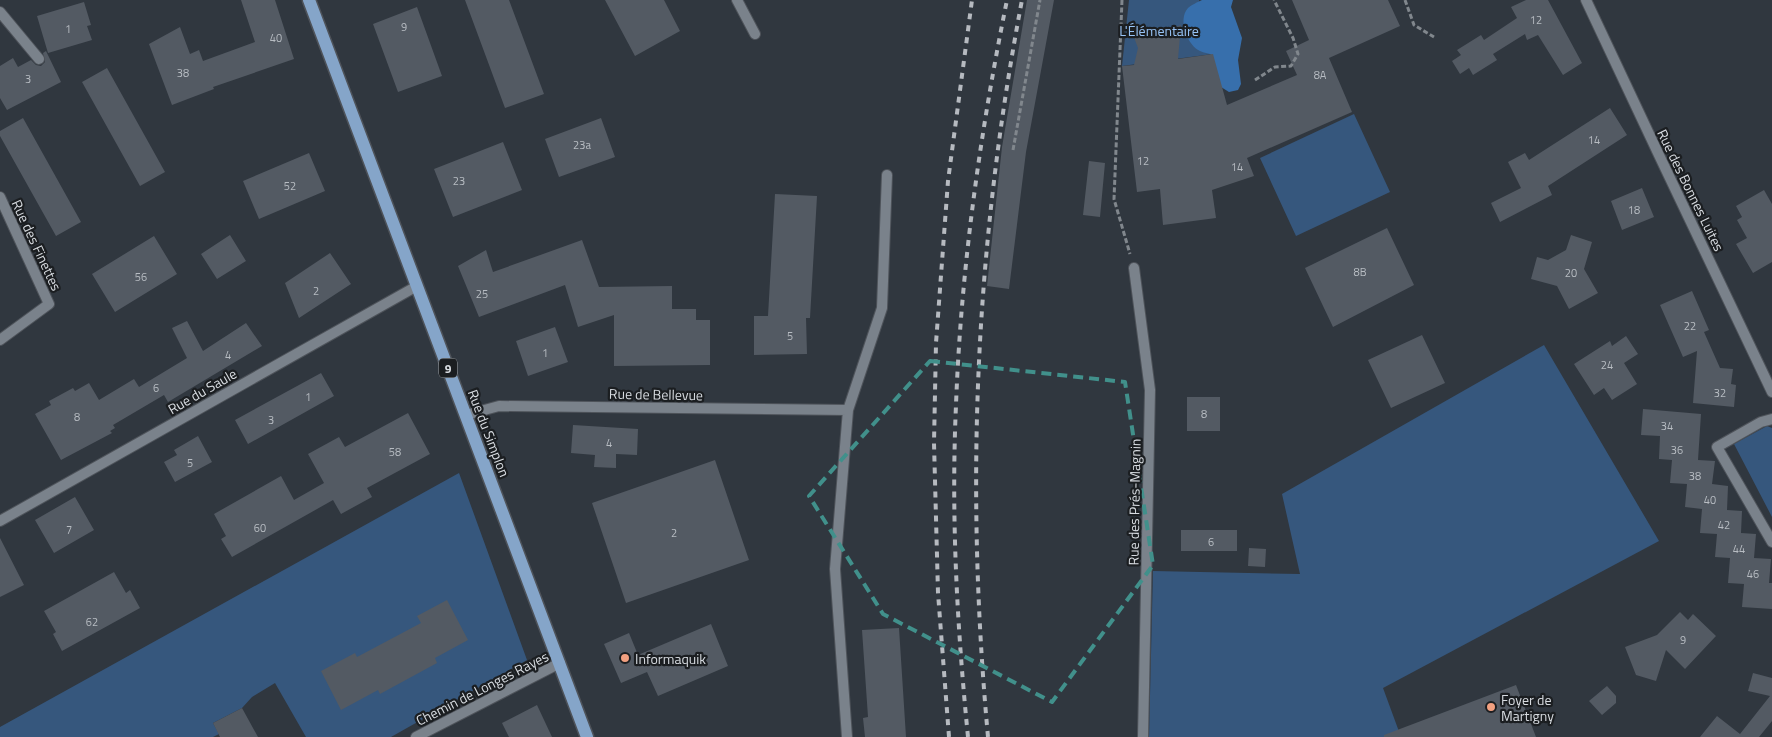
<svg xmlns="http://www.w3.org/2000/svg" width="1772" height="737" font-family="'Titillium Web',sans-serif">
  <rect width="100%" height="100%" fill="#30373f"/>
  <path fill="#36577d" d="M1129,0H1199L1213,54L1122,66Z
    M1354,114L1390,192L1296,236L1260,158Z
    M1544,345L1659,541L1383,688L1401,737H1149L1153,571L1300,574L1282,494Z
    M1767,426L1772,428V517L1734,444Z
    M459,473L527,660L391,737H306L275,683L252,697L242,708L213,723L219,734L213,737H0V727Z"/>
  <path fill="#376fac" d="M1202,0H1233L1231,7L1242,38L1238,60L1241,84L1238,90L1229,92L1221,87L1212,55C1208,53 1204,53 1200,51C1188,46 1177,20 1188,8C1191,5 1198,2 1202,0Z"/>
  <path fill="#535a63" d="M241,0H275L294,59L213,87L214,89L172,105L149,44L180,27L190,54L199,50L203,61L255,42Z
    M465,0H509L544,94L505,108Z
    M605,0H664L680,31L635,56Z
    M1027,0H1054L1026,152L1009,289L987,286L1002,147Z
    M1292,0H1388L1400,26L1329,58L1352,112L1247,158L1254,176L1212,190L1216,218L1163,225L1160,189L1137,192L1122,66L1134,65L1138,48L1132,32L1150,33L1157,30L1162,32L1181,25L1178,59L1213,54L1227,105L1297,75L1286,51L1309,40Z
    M1526,0H1548L1582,63L1563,75L1538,35L1527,40L1525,34L1493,54L1497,60L1473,75L1469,68L1460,74L1452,61L1461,55L1457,50L1481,35L1484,40L1517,18L1511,7Z
    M84,2L91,25L87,26L92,40L48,53L37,16Z
    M417,7L442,76L398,92L373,24Z
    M46,51L61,82L7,110L0,98V66L13,58L18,67L31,60L36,65L41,66L45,62L43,53Z
    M107,68L165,172L140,186L82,82Z
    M1610,108L1627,135L1548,186L1552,195L1500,222L1491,203L1521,188L1508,162L1525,153L1529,160Z
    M23,118L81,222L56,236L0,136V131Z
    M601,118L615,157L559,177L545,139Z
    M503,142L522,190L453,217L434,169Z
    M309,153L325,191L259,219L243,181Z
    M1089,161L1105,163L1100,217L1083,215Z
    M1642,188L1654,217L1622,230L1611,201Z
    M1764,190L1772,204V262L1753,273L1736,244L1747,238L1737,220L1742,217L1736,206Z
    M775,194L817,196L810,318H806L807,354L754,355V316H768Z
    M1387,228L1414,285L1333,327L1305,268Z
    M230,235L246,261L217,279L201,254Z
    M1571,235L1592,242L1584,269L1598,293L1569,309L1557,286L1531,279L1537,257L1548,260L1566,250Z
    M154,236L177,274L115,312L92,274Z
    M582,240L599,287L672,286V309H696V320H710V365L614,366V315L578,327L565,285L479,317L458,266L486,250L493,272Z
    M330,253L351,284L299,318L285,283Z
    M1692,291L1709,330L1704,332L1720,368L1733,369L1731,384L1736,385L1734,407L1693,403L1697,351L1683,357L1660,305Z
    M187,321L203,351L246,323L262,346L168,402L164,395L113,425L115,428L110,431L112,433L61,460L35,414L51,405L49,401L73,388L75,391L89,383L99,400L134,379L139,387L187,358L172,328Z
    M555,327L568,362L528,376L516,341Z
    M1422,335L1445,383L1391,408L1368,360Z
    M1626,336L1638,354L1624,363L1637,384L1612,400L1604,388L1594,395L1574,364L1610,341L1612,346Z
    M321,373L334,396L248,444L235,420Z
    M1187,397H1220V431H1187Z
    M1643,409L1701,414L1698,460L1715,461L1712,484L1728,486L1727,510L1742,511L1741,533L1756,534L1754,558L1771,559L1769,583H1772V609L1742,607L1744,584L1728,583L1730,558L1715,557L1717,534L1700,533L1702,509L1685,507L1687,484L1670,483L1672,460L1659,459L1660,436L1641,435Z
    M408,413L430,454L367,488L372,497L341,514L333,500L232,557L221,539L226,536L214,514L281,476L294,500L324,483L308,454L339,437L345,447Z
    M573,425L638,429L637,455L616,454V468L594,467L595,455L571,453Z
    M198,436L212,462L175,482L164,462L177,455L174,450Z
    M715,460L749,560L626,603L592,503Z
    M75,497L94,530L54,553L35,520Z
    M1181,530H1237V551H1181Z
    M0,538L24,585L0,597Z
    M1249,548L1266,549L1265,567L1248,566Z
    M114,572L126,593L130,590L140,608L62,651L53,634L56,632L44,611Z
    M447,600L468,640L435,658L437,663L380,694L378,690L341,710L321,671L355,653L357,657L421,623L417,616Z
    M1680,612L1688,620L1693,614L1716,636L1685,669L1666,650L1656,681L1636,675L1625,647L1657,635Z
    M711,624L728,666L658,696L647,672L621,683L604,644L629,633L638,655Z
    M899,628L906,737H865L863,718L868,717L862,630Z
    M1753,673L1772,678V721L1759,737H1700L1717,716L1740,734L1770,696L1748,691Z
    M1516,685L1536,737H1384V735Z
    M1607,686L1616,696V703L1602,715L1589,701Z
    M537,705L552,737H509L502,723Z
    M242,708L258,737H220L213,723Z"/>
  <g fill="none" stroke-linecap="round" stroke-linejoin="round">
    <g stroke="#4e535a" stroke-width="12">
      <path id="service" d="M737,0L755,34
        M0,12L39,59
        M466,415L499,406L848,410
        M1772,419L1761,422L1717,447L1772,542
        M847,737L835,569L848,410L882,308L887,175"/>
    </g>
    <g stroke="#4e535a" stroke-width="12">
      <path id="minor" d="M1586,0C1647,131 1710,262 1772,392
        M0,197L49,304L0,340
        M1134,268L1150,390L1143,737
        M0,521L417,286
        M416,737L560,663"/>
    </g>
    <g stroke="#4e535a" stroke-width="15">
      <path id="primary" d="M309,0L587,737"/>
    </g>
    <path stroke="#81878d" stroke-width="3" stroke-dasharray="5 2.5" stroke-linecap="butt" d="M1122,0L1114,199L1130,254
      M1405,0L1414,25L1434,37
      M1255,80L1275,67L1291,66L1298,54L1293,38L1274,0
      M1013,150L1040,0"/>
    <use href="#service" stroke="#7a828b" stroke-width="10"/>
    <use href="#minor" stroke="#7a828b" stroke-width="10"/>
    <use href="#primary" stroke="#85a5c9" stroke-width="12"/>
    <path stroke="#b6bac0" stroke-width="4" stroke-dasharray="6 6" stroke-linecap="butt" d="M949,737L938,593L934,443L936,343L948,181L972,0
      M968,737C957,626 951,516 956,405C961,269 980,133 1007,0
      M988,737C965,486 975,247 1022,0"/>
  </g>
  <path fill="none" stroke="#41908b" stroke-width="4" stroke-dasharray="10 6" stroke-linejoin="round" d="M930,361L1125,382L1153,565L1052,702L883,614L809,496Z"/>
  <g fill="#f2a080" stroke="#1b1e21" stroke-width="2">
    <circle cx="625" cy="658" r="5"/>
    <circle cx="1491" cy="707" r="5"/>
  </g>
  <g text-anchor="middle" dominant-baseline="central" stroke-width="4.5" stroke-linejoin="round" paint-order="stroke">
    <g font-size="11" fill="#b7bcc2">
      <text x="1536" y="20">12</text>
      <text x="404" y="27">9</text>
      <text x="68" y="29">1</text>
      <text x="276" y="38">40</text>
      <text x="183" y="73">38</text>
      <text x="1320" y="75">8A</text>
      <text x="28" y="79">3</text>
      <text x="1594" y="140">14</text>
      <text x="582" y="145">23a</text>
      <text x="1143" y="161">12</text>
      <text x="1237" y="167">14</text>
      <text x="459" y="181">23</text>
      <text x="290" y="186">52</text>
      <text x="1634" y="210">18</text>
      <text x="1360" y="272">8B</text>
      <text x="1571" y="273">20</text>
      <text x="141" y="277">56</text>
      <text x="316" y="291">2</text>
      <text x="482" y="294">25</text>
      <text x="1690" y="326">22</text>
      <text x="790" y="336">5</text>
      <text x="545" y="353">1</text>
      <text x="228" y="355">4</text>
      <text x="1607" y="365">24</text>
      <text x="156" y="388">6</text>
      <text x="1720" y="393">32</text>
      <text x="308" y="397">1</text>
      <text x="1204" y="414">8</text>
      <text x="77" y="417">8</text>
      <text x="271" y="420">3</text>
      <text x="1667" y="426">34</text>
      <text x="609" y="443">4</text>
      <text x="1677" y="450">36</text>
      <text x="395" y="452">58</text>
      <text x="190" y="463">5</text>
      <text x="1695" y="476">38</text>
      <text x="1710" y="500">40</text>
      <text x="1724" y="525">42</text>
      <text x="260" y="528">60</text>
      <text x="69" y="530">7</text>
      <text x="674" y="533">2</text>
      <text x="1211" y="542">6</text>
      <text x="1739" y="549">44</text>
      <text x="1753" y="574">46</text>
      <text x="92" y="622">62</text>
      <text x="1683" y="640">9</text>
    </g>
    <rect fill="#1b1e21" stroke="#9fa3a7" stroke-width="1" x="439" y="358.5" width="18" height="19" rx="4"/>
    <g font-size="12" font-weight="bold" fill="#d8dce1">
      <text x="448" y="368">9</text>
    </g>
    <g font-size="14" fill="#97c3f5" stroke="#1b1e21">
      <text x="1159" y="30">L'Élémentaire</text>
    </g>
    <g font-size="14" fill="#d8dce1" stroke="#1b1e21">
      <text transform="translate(1691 190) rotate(64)">Rue des Bonnes Luites</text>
      <text transform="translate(37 245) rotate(65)">Rue des Finettes</text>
      <text transform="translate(202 391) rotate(-30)">Rue du Saule</text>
      <text transform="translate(656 394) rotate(1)">Rue de Bellevue</text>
      <text transform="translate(489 433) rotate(69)">Rue du Simplon</text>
      <text transform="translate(1134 502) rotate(-89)">Rue des Prés-Magnin</text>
      <text transform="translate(482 688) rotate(-27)">Chemin de Longes Rayes</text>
    </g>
    <g font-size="14" fill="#d8dce1" stroke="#1b1e21" text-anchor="start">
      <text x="635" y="658">Informaquik</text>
      <text x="1501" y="699">Foyer de<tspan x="1501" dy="16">Martigny</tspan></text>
    </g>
  </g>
</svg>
